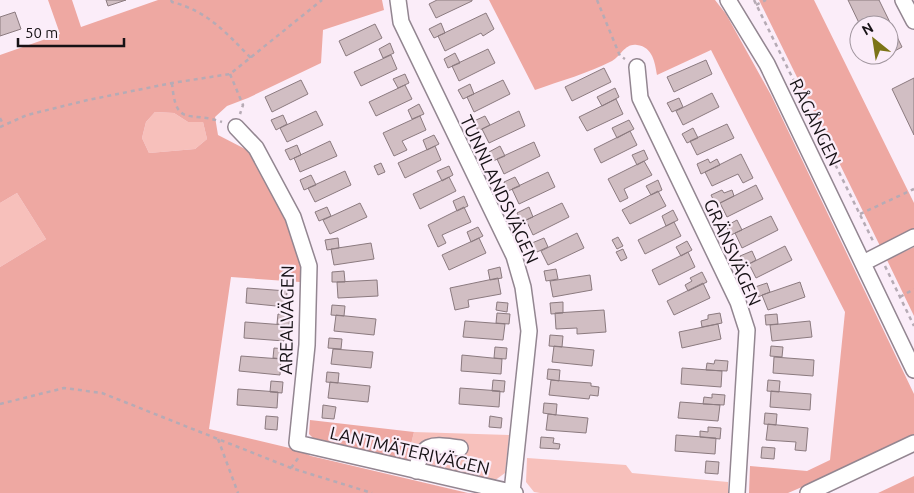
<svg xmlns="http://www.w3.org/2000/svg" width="914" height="493" font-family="Ubuntu,sans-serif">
  <rect width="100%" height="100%" fill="#fbedf9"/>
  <path fill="#f7c0bb" d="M155,112L174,113L188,122H203L207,139L195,149L149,153L142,138L146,122Z
    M17,193L46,239L0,267V203Z
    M414,432L509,435L505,473L494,481L407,461Z
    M527,458L626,465L632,473L728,482V493H540L534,492L526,482Z"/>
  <path fill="#eea8a2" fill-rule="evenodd" d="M48,0H72L81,27L158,0H382L384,10L323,30L321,63L248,98L227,106L215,117L218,135L249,151L286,221L300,261V282L231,277L209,429L298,450L311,456L468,493H0V267L46,239L17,193L0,203V55L60,34ZM155,112L174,113L188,122H203L207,139L195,149L149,153L142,138L146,122Z
    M489,0H715L726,14L771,95L914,394V439L788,493H749L750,466L807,471L830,460L845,312L711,50L657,75C655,63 653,47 637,45C625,43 621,56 612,61C589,73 560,81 535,90Z
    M759,0H814L914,203V232L881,248Z
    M914,247V316L887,260Z
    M310,420L414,432L407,461L317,442L309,434Z
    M914,476V493H878Z"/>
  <path fill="#d1bec3" stroke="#8b7a7f" d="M106,0H126L108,6Z
    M437,0H472V1L436,18L429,4Z
    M848,0H879L902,47L889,54V25H860Z
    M15,12L21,29L0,36V17Z
    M486,13L494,29L483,36L481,33L445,51L438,36Z
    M441,23L445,33L434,38L429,29Z
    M375,24L382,38L346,56L339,41Z
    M390,43L394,53L383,58L379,49Z
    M488,49L495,63L459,81L452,66Z
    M455,53L460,63L448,68L444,59Z
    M391,55L397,69L361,86L354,72Z
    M706,60L712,74L674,92L667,77Z
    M604,68L611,82L572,101L565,87Z
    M405,74L409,83L398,88L393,79Z
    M914,78V135L892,89Z
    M301,80L308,94L272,112L265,97Z
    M503,80L510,94L474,112L467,97Z
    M470,84L474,94L463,99L458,90Z
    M405,85L412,99L376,116L369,102Z
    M615,88L619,97L602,106L597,97Z
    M712,93L719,107L683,125L676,111Z
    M679,98L683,107L672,112L667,103Z
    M616,99L623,114L587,131L579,117Z
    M419,104L424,114L412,119L408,110Z
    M316,111L323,125L287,142L280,128Z
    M519,111L525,126L489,143L482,129Z
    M283,115L287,124L276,130L271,120Z
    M420,116L426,130L402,141L407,150L394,156L383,133Z
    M485,116L490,125L478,131L474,121Z
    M629,120L634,129L617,138L612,128Z
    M727,124L734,138L697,155L690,141Z
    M693,128L698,138L687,143L682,134Z
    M630,131L637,145L601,163L594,149Z
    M434,135L439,144L427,150L423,140Z
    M330,141L337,156L300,172L294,158Z
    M534,142L540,156L504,174L497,159Z
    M297,145L301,155L290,160L285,150Z
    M435,146L441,160L405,178L398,163Z
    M500,146L505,156L493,161L489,152Z
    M644,150L648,159L637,165L632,155Z
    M741,154L753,178L743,183L738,174L712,186L705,172Z
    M708,159L710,163L717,159L720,165L701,174L697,164Z
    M644,161L652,175L624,189L628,198L620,202L608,179Z
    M381,163L385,172L378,175L374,166Z
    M449,166L453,175L442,181L437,171Z
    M345,171L351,185L315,202L308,188Z
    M548,172L555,187L519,204L512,189Z
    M311,175L316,185L304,190L300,180Z
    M449,177L456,191L420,209L413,194Z
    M515,177L520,186L508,191L504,182Z
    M658,180L662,190L651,195L646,186Z
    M756,185L763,199L727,217L720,203Z
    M722,190L724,193L732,190L734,196L716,205L711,195Z
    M658,191L666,206L630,224L622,210Z
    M464,196L468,206L457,211L453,201Z
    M360,203L367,217L330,234L323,220Z
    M562,203L569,217L533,235L526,220Z
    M327,207L331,216L319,221L315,212Z
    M464,207L471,222L442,235L446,243L438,247L428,225Z
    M529,207L533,217L522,222L517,213Z
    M673,210L678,220L666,226L662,216Z
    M771,216L778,230L742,248L735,233Z
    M737,220L742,230L731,235L726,226Z
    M674,222L681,236L645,254L638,240Z
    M478,227L483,236L471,242L467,232Z
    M577,233L584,248L548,265L541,251Z
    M618,237L623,246L617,249L612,240Z
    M338,238L339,248L327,250L325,240Z
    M479,238L486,253L449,270L442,255Z
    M544,238L548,247L537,252L532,243Z
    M687,241L692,250L681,256L676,247Z
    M371,243L374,259L334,265L331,249Z
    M785,246L792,260L756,278L749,264Z
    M623,249L627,258L621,261L616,252Z
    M752,251L756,260L745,266L740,256Z
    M688,252L695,267L659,285L652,270Z
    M500,267L502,278L490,280L488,270Z
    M556,269L558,279L546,281L544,271Z
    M344,271L345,282H332V272Z
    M702,272L707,282L688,291L685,285L692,281L690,278Z
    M590,275L592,290L553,297L550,281Z
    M498,278L501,294L468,300L469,307L455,310L450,288Z
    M377,280L378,296L338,298L337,282Z
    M800,282L805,297L768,310L762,295Z
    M703,283L710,298L674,315L667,301Z
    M767,283L770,292L758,297L755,287Z
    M247,288L287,291L286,307L246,303Z
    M497,302L508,303L507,312L496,310Z
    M563,302V313L551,314L550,303Z
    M332,305L345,306L344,316L331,315Z
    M604,310L606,332L577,334V328L556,329L555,313Z
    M497,313L510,314L509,324L496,323Z
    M720,313L722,323L702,327L701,321L708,319V315Z
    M278,314L290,315L289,326L277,324Z
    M777,314L778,324L766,325L765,315Z
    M336,315L376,319L374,335L334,331Z
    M465,321L505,324L503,340L463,337Z
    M810,321L812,337L772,341L770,325Z
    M245,322L285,325L284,341L244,338Z
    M718,324L721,339L682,348L679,332Z
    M550,335L563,336L562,347L549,346Z
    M329,338L342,339L341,349L328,348Z
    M554,346L594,350L592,366L552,362Z
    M771,346L783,347L782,357L770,356Z
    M495,347L507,348L506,359L494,358Z
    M274,348L286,349L285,359L273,358Z
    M333,349L373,352L371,368L331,364Z
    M462,355L502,359L501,374L461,371Z
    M241,356L281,359L280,375L239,371Z
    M774,357L814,360L813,376L773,373Z
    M715,360L728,361L727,371L706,370L707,363L714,364Z
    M682,368L722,371L721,387L681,384Z
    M548,369L560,370L559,381L547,379Z
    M327,372L339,373L338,383L326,382Z
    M493,380L505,381L504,392L492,391Z
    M551,380L591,383V386L599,387L598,396L590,395L589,399L549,395Z
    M768,380L780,381L779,392L767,391Z
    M271,381L283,382L282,393L270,392Z
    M330,382L370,386L368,402L328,398Z
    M460,388L500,391L499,407L459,404Z
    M238,389L278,392L277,408L237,405Z
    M771,391L811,394L810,410L770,407Z
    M712,394L725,395L724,405L703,404L704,397L712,398Z
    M680,402L720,405L718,421L678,418Z
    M544,403L557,404L556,415L543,413Z
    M323,405L336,407L334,419L322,418Z
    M765,413L777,414L776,425L764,424Z
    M548,414L588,418L586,433L546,430Z
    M266,416L278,417L277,430L265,429Z
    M490,416L502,418L501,428L489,427Z
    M768,424L808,428L806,451L795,450L796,442L766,440Z
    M708,427L721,428L720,439L700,437V431L708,432Z
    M676,435L716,438L715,454L675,451Z
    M541,437L554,438L553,443L560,444L559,449L540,448Z
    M762,447L775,448L774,459L761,458Z
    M706,461L719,462L718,474L705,473Z"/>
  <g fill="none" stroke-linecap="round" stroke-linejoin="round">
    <g stroke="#938691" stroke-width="18">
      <path id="minor" d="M398,0L401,22L514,256L523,287L529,331L512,492
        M728,0L767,64L914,370
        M903,0L914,21
        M637,67L640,98L738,302L747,330L737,493
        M236,127L256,148L293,217L309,266L307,345L297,443L515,493
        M863,263L914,237
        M416,471C422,440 435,445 460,448
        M808,493L914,443"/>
    </g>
    <path stroke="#b6abb5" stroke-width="2.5" stroke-dasharray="4 4" stroke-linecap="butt" d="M171,0L172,2C209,12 225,32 251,58
      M597,0L620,56L625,59
      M754,0L874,243
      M756,5L766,0
      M230,74L243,105L240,114
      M172,83C176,129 189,110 222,122
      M0,118L3,124
      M0,127L27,115L88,100L172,83L230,74L322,0
      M860,214L914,189
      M885,266L914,326
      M900,297L914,289
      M0,404L64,388L102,393L291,468L372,493
      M218,439L238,493
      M291,468L299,457"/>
    <use href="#minor" stroke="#fff" stroke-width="15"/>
  </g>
  <g text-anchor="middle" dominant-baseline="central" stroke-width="4.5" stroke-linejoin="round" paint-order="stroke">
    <g font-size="18" fill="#171216" stroke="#fbedf9">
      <text transform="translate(816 122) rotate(64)">RÅGÅNGEN</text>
      <text transform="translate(500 189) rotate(65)">TUNNLANDSVÄGEN</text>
      <text transform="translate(733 252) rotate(66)">GRÄNSVÄGEN</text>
      <text transform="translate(286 320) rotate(-89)">AREALVÄGEN</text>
      <text transform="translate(410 450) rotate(13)">LANTMÄTERIVÄGEN</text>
    </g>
  </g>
  <g transform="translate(874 40) rotate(330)"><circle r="24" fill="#fbedf9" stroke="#a0959e"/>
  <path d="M0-4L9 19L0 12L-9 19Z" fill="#7c7417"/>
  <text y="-8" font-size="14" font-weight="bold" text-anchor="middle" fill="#171216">N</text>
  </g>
  <path d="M18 38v8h106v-8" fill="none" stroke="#171216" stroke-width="2.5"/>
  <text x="25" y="38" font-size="15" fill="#171216" stroke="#fbedf9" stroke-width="4" paint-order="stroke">50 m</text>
</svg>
